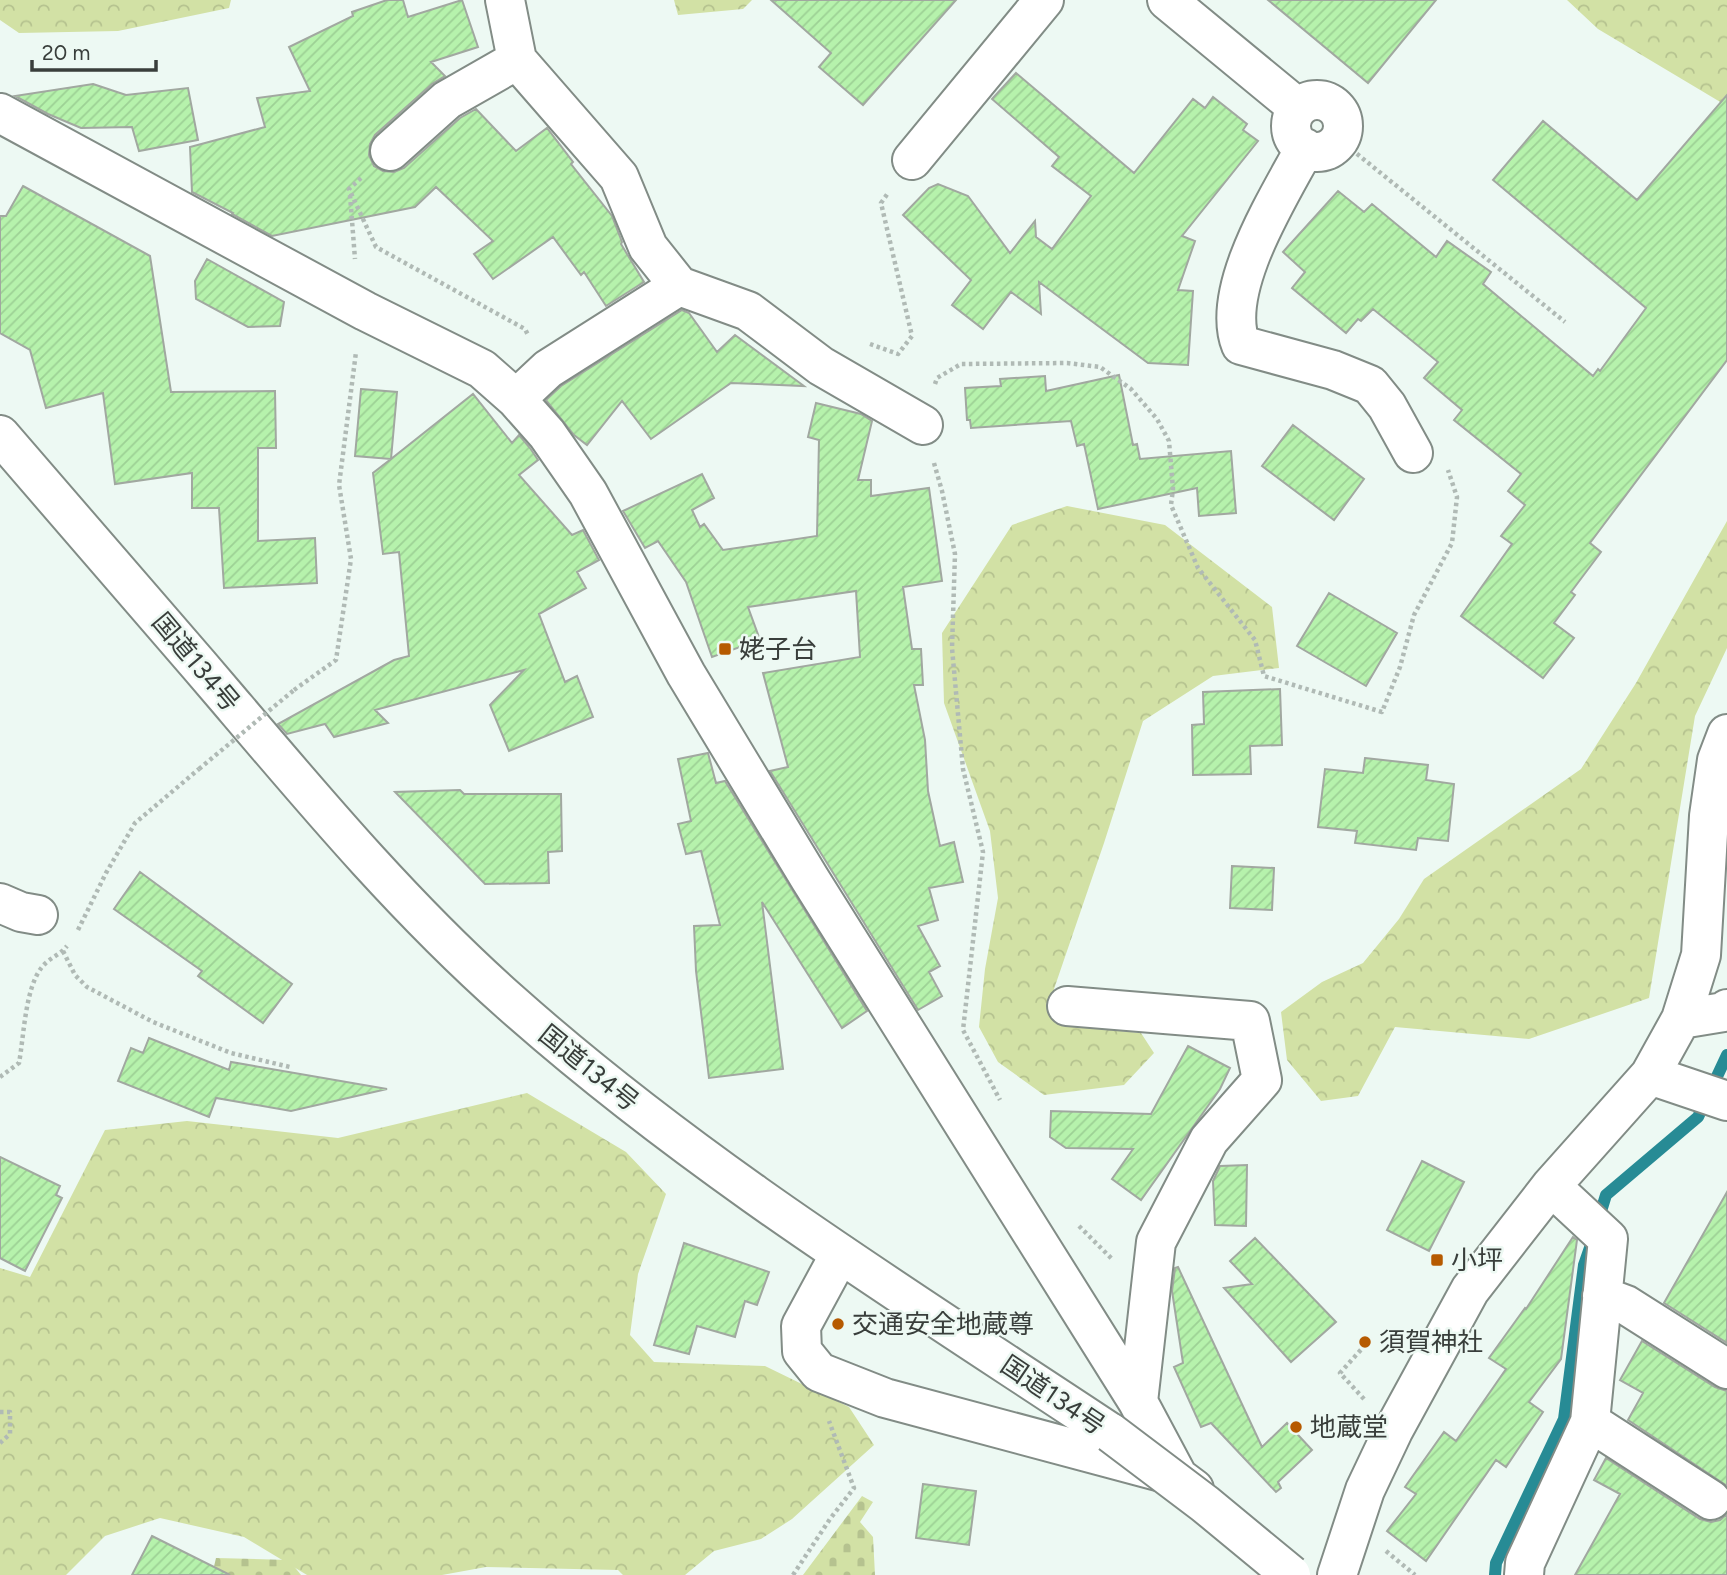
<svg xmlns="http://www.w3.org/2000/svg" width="1727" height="1575" font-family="Figtree,'Noto Sans JP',sans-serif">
  <defs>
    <pattern id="forest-crowns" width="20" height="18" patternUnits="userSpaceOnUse" patternTransform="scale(1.75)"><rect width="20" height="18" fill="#d2e1a5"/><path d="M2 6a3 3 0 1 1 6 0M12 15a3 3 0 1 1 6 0" fill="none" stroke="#b5c28f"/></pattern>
    <pattern id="cemetery-stones" width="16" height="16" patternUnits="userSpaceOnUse" patternTransform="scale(1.75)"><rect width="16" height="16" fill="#d2e1a5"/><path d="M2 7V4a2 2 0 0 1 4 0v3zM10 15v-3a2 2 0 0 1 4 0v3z" fill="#b5c28f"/></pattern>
    <pattern id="building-hatch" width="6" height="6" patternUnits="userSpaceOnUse" patternTransform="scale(1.75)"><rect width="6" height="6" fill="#b6f2ac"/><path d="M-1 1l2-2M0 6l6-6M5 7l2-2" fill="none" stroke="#9dd195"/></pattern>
  </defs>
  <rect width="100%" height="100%" fill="#edf9f3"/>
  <path fill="url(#forest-crowns)" d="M0,0H231L229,8L118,31L19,33L0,20Z
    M674,0H752L743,9L678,15Z
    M1567,0H1727V106L1598,29Z
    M1067,506L1165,525L1272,607L1279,668L1213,676L1143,721L1104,843L1054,989L1061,1025L1141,1033L1154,1053L1124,1085L1044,1095L998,1062L979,1027L985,969L998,898L990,831L944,703L942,633L1012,525Z
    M1727,521V648L1695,716L1649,998L1529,1039L1395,1027L1358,1096L1321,1101L1287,1060L1281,1012L1322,982L1363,963L1399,919L1424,879L1581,769L1636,683Z
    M527,1093L626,1152L666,1194L638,1274L630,1335L654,1362L765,1366L849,1407L874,1445L792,1519L761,1539L714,1551L685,1575H623L618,1570L486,1567L442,1575H307L244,1537L160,1518L105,1536L66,1575H0V1268L30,1277L105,1130L187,1121L338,1138Z"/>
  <path fill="url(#cemetery-stones)" d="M862,1496L873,1502L860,1522L873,1537L875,1575H803Z
    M216,1558L289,1560L301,1575H212Z"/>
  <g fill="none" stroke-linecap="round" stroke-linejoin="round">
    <path stroke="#278b95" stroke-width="12" d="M1598,1221L1606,1195L1698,1117L1727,1055
      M1495,1575L1496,1563L1564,1419L1584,1265L1592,1242"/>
  </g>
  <path fill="url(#building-hatch)" stroke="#a1a8a0" stroke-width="2" d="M387,0H403L408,17L462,0L478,47L431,62L445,76L432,84L375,135L370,144L369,155L374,166L383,171L394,172L404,168L460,118L476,109L516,151L547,128L573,162L571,164L612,216L622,242L621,244L644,282L606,306L584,272L581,275L553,237L493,279L474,254L493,241L436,187L415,207L272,236L232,214L233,213L192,192L190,147L265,127L257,98L310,91L289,47L353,16L352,12Z
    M771,0H956L863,105L819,67L831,53Z
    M1268,0H1436L1368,83Z
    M1016,73L1134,173L1193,99L1205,108L1213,97L1247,124L1243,130L1258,141L1182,236L1195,241L1178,290L1193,291L1188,365L1148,363L1039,282L1041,314L1011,292L983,329L952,305L971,280L903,215L929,188L938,184L968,196L1010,253L1035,221L1036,237L1052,249L1091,196L1052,166L1059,157L992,99Z
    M93,84L126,95L188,88L198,140L139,151L132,127L81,128L48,114L15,96Z
    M1727,95V360L1590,543L1601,552L1571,592L1575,595L1554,623L1574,638L1543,678L1461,616L1512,544L1501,536L1525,505L1508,491L1521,474L1454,420L1462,410L1424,378L1438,362L1373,309L1361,321L1358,319L1346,333L1292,288L1305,272L1283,252L1338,191L1364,212L1372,204L1436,257L1447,241L1491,272L1483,284L1593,376L1598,369L1600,371L1646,308L1493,180L1543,121L1637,200Z
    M23,186L150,256L171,392L275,391L276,448H258V541L315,538L317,583L224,588L219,508H192V473L115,484L103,393L46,408L30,350L0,333V216H6Z
    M207,259L284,302L280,326L248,327L196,299L195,281Z
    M682,310L689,313L717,352L735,335L804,386L731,383L651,439L622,401L587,445L574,435L546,400L561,386Z
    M1119,375L1133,445L1137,444L1140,459L1231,451L1236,513L1199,516L1197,488L1098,509L1084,444L1077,446L1071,421L971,428L970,420H967L965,388L1001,386L1000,379L1045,376L1046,391Z
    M361,389L397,392L391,459L473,394L512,443L519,435L530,448L538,460L519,475L572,535L583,530L599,560L577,572L586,588L539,614L565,682L577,676L593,717L509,751L490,705L524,670L375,710L388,723L334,737L325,724L287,734L278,724L394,660L409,656L399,552L383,554L373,473L391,459L355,456Z
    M816,403L861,414L872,421L858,480H871V496L929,488L942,581L903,587L912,649H921L923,685H914L925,740L928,791L940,846L954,842L963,882L929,888L938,920L918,926L940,966L929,972L942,996L918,1010L770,771L788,767L763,673L860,657L856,591L748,607L760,640L712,657L686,582L658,541L645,548L623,511L702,474L714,498L692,510L700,527L704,524L723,550L817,536L819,440L808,437Z
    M1293,425L1364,479L1334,520L1262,466Z
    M1329,593L1397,633L1366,686L1297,646Z
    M1280,689L1282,745L1250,746L1251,774L1193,775L1192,725L1204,724L1203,692Z
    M708,753L716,783L725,781L867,1011L842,1028L762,902L783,1069L709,1078L696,971L694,926L720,925L701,851L686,854L678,824L691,821L678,759Z
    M1365,758L1428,765L1426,780L1454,784L1448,841L1418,838L1416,850L1355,843L1357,831L1318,827L1325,769L1363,773Z
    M460,790L464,794H561L562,851L548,852L549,883L485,884L395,792Z
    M1232,866L1274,868L1272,910L1230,908Z
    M140,872L292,984L263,1023L198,976L202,971L114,909Z
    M149,1038L229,1070L231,1062L387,1089L291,1111L216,1098L209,1117L118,1081L131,1048L143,1053Z
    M1188,1046L1230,1068L1220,1089L1141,1200L1112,1179L1133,1149L1066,1148L1050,1137L1051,1111L1151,1114Z
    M0,1157L60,1186L56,1195L62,1198L25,1271L0,1258Z
    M1422,1161L1464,1182L1429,1251L1387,1230Z
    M1247,1165L1246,1226L1215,1225L1213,1181L1220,1166Z
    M1727,1192V1343L1664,1303Z
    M1573,1237L1577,1240L1561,1359L1529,1402L1543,1412L1506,1467L1496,1460L1426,1561L1387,1531L1416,1494L1405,1487L1444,1432L1456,1441L1506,1369L1489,1358L1525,1308L1526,1309Z
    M1255,1238L1336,1322L1291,1362L1224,1288L1252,1284L1230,1261Z
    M684,1243L769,1272L757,1305L745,1301L735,1337L697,1326L689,1354L654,1345Z
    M1178,1267L1262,1447L1287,1423L1312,1450L1278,1482L1281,1488L1276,1492L1211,1423L1201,1427L1174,1367L1183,1363L1172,1291L1175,1268Z
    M1642,1341L1715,1387L1727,1391V1486L1628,1420L1643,1393L1620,1380Z
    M1606,1458L1700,1519L1711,1522L1720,1520L1727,1514V1575H1575L1620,1494L1594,1480Z
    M923,1484L976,1491L969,1545L916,1538Z
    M152,1536L230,1575H132Z"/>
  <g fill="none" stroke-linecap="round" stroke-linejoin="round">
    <g stroke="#828c86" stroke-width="42">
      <path id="minor" d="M505,0L517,60L619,177L648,247L679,286L748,311L821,366L923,425
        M1167,0L1298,108
        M1291 126a26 26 0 1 1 52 0a26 26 0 1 1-52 0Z
        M0,113L365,311L482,369L516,399L547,434L588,493L686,674L810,879L1138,1402L1178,1477L1194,1489
        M1305,148C1279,197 1219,290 1241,345L1333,370L1370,385L1387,406L1413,453
        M390,151L447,100L517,60
        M912,160L1044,0
        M516,399L548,369L679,286
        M0,903L21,912L38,915
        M1067,1006L1250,1021L1262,1080L1209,1140L1156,1242L1138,1402
        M1681,1019L1724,1012L1727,1009
        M1650,1075L1727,1101
        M840,1254L801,1326L802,1351L819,1372L885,1398L1165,1473
        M1602,1296L1626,1305L1727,1369
        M1590,1422L1711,1500
        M1337,1575L1365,1490L1393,1431L1470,1290L1551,1186L1650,1075L1681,1019L1701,955L1709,816L1717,760L1727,734
        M1524,1575L1525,1563L1590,1422L1608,1239L1551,1186"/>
    </g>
    <g stroke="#828c86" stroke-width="42">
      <path id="highway" d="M0,435C76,523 152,610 227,698C317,804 406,910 510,1002C694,1166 906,1297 1111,1433"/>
    </g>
    <path stroke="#b0bab5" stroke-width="4.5" stroke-dasharray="3.5 3.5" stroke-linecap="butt" d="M1346,145L1565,322
      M361,178L349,189L376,247L525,329L528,335
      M350,195L355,259
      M870,344L898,354L912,336L881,203L888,193
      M935,384L937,378L961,364L1067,363L1100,367L1131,389L1157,419L1169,441L1173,489L1171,505L1198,568L1255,640L1264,676L1382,712L1400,667L1414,615L1452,543L1457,497L1448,470
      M934,463L942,491L955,554L952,648L963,769L983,852L963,1030L1000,1100
      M294,690L336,660L351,559L339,485L356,352
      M78,930L106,873L135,823L199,769
      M63,951L75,975L87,987L153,1022L231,1053L290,1067
      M0,1077L19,1063C24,1036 25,988 42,967C49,958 60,955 67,946
      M1079,1226L1112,1259
      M1364,1399L1340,1373L1367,1343
      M0,1412H10V1434L0,1443
      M1386,1551L1415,1575
      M793,1575L830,1519L854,1488L829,1421"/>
    <use href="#minor" stroke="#fff" stroke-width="38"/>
    <use href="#highway" stroke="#fff" stroke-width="38"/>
    <g stroke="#828c86" stroke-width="42" stroke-linecap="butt">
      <path id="highway-bridge" d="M1111,1433L1205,1504L1291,1575"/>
    </g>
    <path stroke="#b0bab5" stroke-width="4.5" stroke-dasharray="3.5 3.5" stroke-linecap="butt" d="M199,769L294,690"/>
    <use href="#highway-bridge" stroke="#fff" stroke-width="38"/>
  </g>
  <g fill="#b65a00" stroke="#edf9f3" stroke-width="2.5">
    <rect x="718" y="642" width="14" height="14" rx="3.5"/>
    <rect x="1430" y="1253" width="14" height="14" rx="3.5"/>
    <circle cx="838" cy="1324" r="7"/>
    <circle cx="1365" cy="1342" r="7"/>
    <circle cx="1296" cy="1427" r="7"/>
  </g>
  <g text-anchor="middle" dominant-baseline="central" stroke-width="5" stroke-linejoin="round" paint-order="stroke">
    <g font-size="26" fill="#393e3b" stroke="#edf9f3" text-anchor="start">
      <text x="739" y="649">姥子台</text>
      <text x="1451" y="1260">小坪</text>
      <text x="852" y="1324">交通安全地蔵尊</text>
      <text x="1379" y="1342">須賀神社</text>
      <text x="1310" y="1427">地蔵堂</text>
    </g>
    <g font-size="26" fill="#393e3b" stroke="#edf9f3">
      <text transform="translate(196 662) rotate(50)">国道134号</text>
      <text transform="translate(589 1068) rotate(39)">国道134号</text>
      <text transform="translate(1053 1395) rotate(34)">国道134号</text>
    </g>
  </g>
  <path d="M32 60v10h124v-10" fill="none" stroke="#393e3b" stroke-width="3.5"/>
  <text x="42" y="60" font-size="21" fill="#393e3b" stroke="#edf9f3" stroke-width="5" paint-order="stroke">20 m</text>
</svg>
